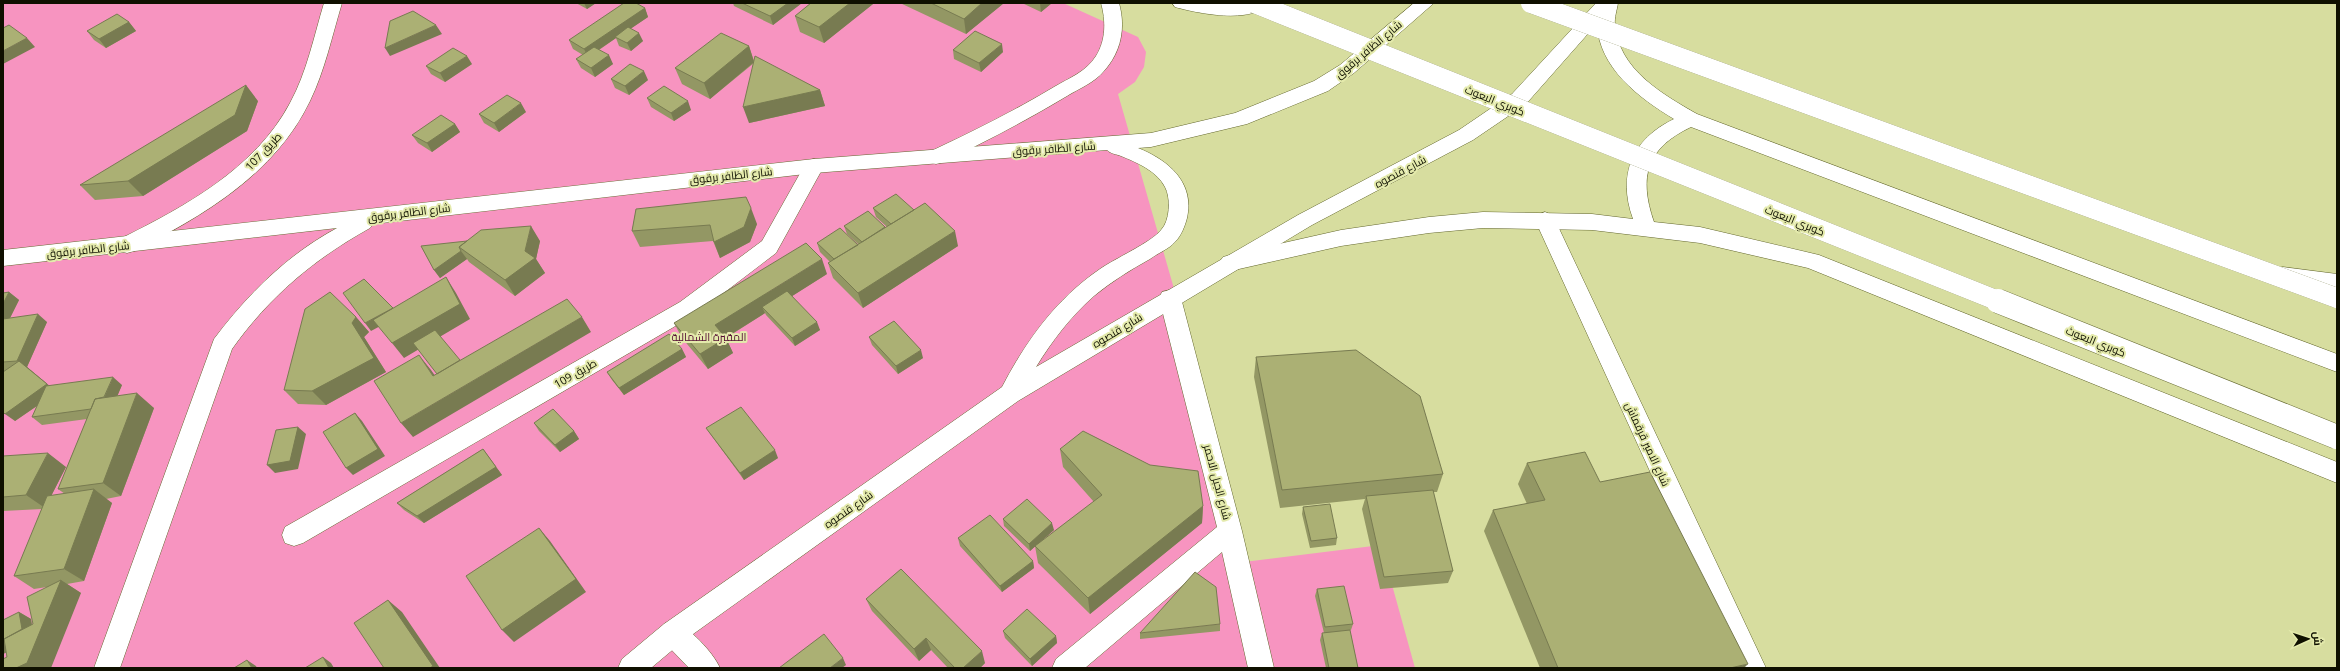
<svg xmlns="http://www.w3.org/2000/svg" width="2340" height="671" font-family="'Open Sans',Cairo,sans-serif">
  <rect width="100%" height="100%" fill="#d7dd9f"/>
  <path fill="#f794c0" d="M3,3H1063L1138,37L1146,52L1144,67L1135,82L1118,94L1200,379L1244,562L1381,545L1415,668H3Z"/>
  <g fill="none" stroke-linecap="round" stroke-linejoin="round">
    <g stroke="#64682e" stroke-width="1">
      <path id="minor" d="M324,3H342C332,36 325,70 310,101C275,174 203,216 134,251L127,253L120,251L117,245L120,239C184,207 255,169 290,103C307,72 314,36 324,3Z
        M814,159L821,161L824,166L776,253L696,314L303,543L294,546L285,543L282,535L285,527L680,302L762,241L807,161Z
        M1545,212L1552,215L1555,220L1766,668H1740L1535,220L1538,215Z
        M1170,290L1178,292L1181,298L1242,531L1274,668H1248L1222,552L1085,668H1052L1056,659L1217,527L1159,298L1162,292Z
        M673,621C689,627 713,652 720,668H689L664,642L660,633L664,624Z"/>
    </g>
    <g stroke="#64682e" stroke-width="1">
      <path id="major" d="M1414,3H1434L1354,73L1328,91L1247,124L1151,147L1138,148C1168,160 1195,182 1187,218C1185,226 1181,236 1175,242C1169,249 1158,253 1150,259C1130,270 1111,282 1094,296C1071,316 1052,341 1036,367L1298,215L1459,130L1512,94L1596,3H1615L1526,104L1473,140L1312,225L1018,401L682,642L651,668H618L622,659L664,624L1002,387C1026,341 1056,299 1100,269C1114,259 1152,242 1161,230C1170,221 1171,198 1165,187C1157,171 1136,162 1121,156C1116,154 1111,154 1107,150L814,173L373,224L370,228C314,259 269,297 232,349L120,668H94L214,339C248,294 287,255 337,228L3,266V250L814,159L1151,133L1235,113L1314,81L1340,65Z"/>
    </g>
    <g stroke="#64682e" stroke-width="1">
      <path id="highway" d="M1101,3H1119C1126,28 1121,52 1104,71C1094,83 1080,88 1067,96C1027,120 985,142 943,162L936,164L929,162L926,157L929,152C972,132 1014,111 1054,87C1069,78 1086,72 1096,56C1106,40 1106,21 1101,3Z
        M1172,3H1268C1253,25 1196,13 1175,7Z
        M1600,3H1618C1617,10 1614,18 1615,24C1618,69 1662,94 1697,114L2337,354V372L1691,127C1647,148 1638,176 1654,222L1700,227L1819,255L2337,462V483L1808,268L1700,243L1592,230L1483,228L1429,233L1341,246L1230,271L1223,269L1219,263L1223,257L1230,255L1341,230L1429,217L1483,212L1592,214L1633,219C1617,175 1632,139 1674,119C1639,98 1599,68 1597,24C1596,18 1599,10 1600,3Z
        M2283,267L2337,274V290L2276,281L2272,275L2276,269Z"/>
    </g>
    <use href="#minor" fill="#fff" fill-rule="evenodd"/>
    <use href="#major" fill="#fff" fill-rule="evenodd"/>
    <use href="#highway" fill="#fff" fill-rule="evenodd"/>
    <g stroke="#64682e" stroke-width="20" stroke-linecap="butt">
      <path id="highway-bridge-far1" d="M1254,3L2001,302
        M1531,3L2337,298"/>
    </g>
    <g stroke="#64682e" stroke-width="25" stroke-linecap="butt">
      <path id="highway-bridge" d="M1998,301L2337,437"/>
    </g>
    <use href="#highway-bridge-far1" stroke="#fff" stroke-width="20"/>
    <use href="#highway-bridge" stroke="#fff" stroke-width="24"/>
  </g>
  <path fill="#939764" d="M576,3H596L587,9Z
    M733,3H802L773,25L734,6Z
    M811,3H872L873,4L824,43L800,32L795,16Z
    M900,3H1004L966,34Z
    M1022,3H1052L1041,12Z
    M645,8L648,17L630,29L643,41L631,51L619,46L616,38L599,50L613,64L595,77L581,68L576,59L583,55L573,49L569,40Z
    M129,22L136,31L106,48L94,40L87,31Z
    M749,46L754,61L820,90L825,106L749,123L754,63L710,99L682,84L675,68Z
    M953,50L1003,52L981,72L954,59Z
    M472,64L445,82L431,74L426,66Z
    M611,79L648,80L629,95L615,88Z
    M647,98L691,110L674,121L651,107Z
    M258,101L247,131L143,196L95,200L80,185Z
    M526,112L499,132L484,123L479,114Z
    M455,124L460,132L432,152L418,143L412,135Z
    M873,208L914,210L958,246L863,308L833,278L828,263L830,262L820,252L817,243L858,244L847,234L844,226L885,227H887L876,217Z
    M636,209L757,224L750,242L720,258L713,241L640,247L632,231Z
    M540,241L536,259L545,273L515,296L469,262L467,259L440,278L434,270L421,246Z
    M827,274L792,296L820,330L795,346L766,315L765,313L726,338L733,353L708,369L682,338L674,323Z
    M9,292L19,300L10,318L47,322L27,367L49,386L122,385L117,396L154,408L121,496L106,499L112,503L84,581L67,584L81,593L7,657L6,652L3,654L19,612L31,619L32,625L33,624L47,587L34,589L14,576L42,509L3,511V456L66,467L51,496L65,494L58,489L87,419L42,425L32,417L37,406L15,421L3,372V293Z
    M356,317L369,332L364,337L386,372L326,405L298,404L284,390Z
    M869,337L923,358L898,374L872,345Z
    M682,349L686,357L624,395L612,380L607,372Z
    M1256,357L1443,474L1437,492H1433L1453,571L1448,583L1380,589L1362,509L1365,499L1280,508L1254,377Z
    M534,423L574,431L579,439L560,452L539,431Z
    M706,428L778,458L744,480L711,435Z
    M483,449L502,475L424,523L404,510L397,503Z
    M1060,449L1203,506L1202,523L1090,614L1038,563L1035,546L1030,551L1004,526L1003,519L1054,530L1038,544L1094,502L1063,467Z
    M1527,463L1600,482L1744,668H1540L1484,531L1493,510L1527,504L1518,484Z
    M1303,507L1337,538L1336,545L1310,548L1302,514Z
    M958,538L1033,561L1034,568L1002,592L960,546Z
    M1317,589L1353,624L1351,630H1350L1358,668H1326L1320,640L1322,633H1324L1315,596Z
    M866,599L985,663L980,668H948L931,650L919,661L872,611Z
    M1220,624V631L1140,639V633Z
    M1003,631L1056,636L1057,643L1032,666L1005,638Z"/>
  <path fill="#787b51" d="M584,3H596L587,9Z
    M788,3H802L773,25L770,16Z
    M850,3H872L873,4L824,43L819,27Z
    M982,3H1004L966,34L964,19Z
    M1040,3H1052L1041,12Z
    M645,8L648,17L617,38L615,37L616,38L588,57L584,49Z
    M129,22L136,31L106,48L99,39Z
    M436,25L442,34L390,56L385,48Z
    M639,33L643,41L631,51L627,43Z
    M27,38L35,47L3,64V51Z
    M1002,44L1003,52L981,72L979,63Z
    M749,46L754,62L710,99L704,83Z
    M609,55L613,64L595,77L591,68Z
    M467,56L472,64L445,82L440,73Z
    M644,71L648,80L629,95L625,86Z
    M246,85L258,101L247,131L143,196L128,181Z
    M820,90L825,106L749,123L743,107Z
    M688,101L691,110L674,121L671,113Z
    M521,103L526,112L499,132L494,123Z
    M455,124L460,132L432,152L427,143Z
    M751,208L757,224L750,242L720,258L714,242Z
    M531,226L540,241L536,259L545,273L515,296L505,280L525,251Z
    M955,231L958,246L863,308L858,293Z
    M461,251L467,259L440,278L434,270Z
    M822,259L827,274L767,312L762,307L765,313L722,340L715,325Z
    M446,277L456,293L470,319L404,358L392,343Z
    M9,292L19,300L3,332V304Z
    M393,308L399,316L371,331L365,323Z
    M38,314L47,322L27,367L57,392L15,421L5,414L26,368L17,361Z
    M356,317L369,332L364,337L386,372L326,405L312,391L352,323Z
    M582,317L591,332L413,437L401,423Z
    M817,322L820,330L795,346L792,338Z
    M726,338L733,353L708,369L700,354Z
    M682,349L686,357L624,395L619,388Z
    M921,350L923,358L898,374L896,366Z
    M419,355L431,370L445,390L433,376Z
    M113,377L122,385L109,416L100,408Z
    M137,393L154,408L121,496L103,483Z
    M355,413L362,421L385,456L353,475L346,468Z
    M298,427L306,434L298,469L275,473L267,465Z
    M574,431L579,439L560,452L555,445Z
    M483,449L502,475L424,523L417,516Z
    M775,450L778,458L744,480L740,473Z
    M48,453L66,467L45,508L26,495Z
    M94,489L112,503L84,581L64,569Z
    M1203,506L1202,523L1090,614L1088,598Z
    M1052,523L1054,530L1030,551L1029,544Z
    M539,528L550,541L586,592L514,642L502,630Z
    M1033,561L1034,568L1002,592L1000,586Z
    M61,580L81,593L51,668H16Z
    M388,600L402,612L440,668H430Z
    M19,612L31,619L34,640L3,654V642Z
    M1056,636L1057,643L1032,666L1030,659Z
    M926,638L931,650L919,661L914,649Z
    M982,651L985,663L980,668H963Z
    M323,657L331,663L334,668H329Z
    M843,658L846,665L842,668H830Z
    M247,660L256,666L257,668H252Z
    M1748,664L1744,668H1730Z"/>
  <path fill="#abb074" stroke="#787b51" d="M624,3H636L645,8L584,49L569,40Z
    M742,3H788L770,16Z
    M811,3H850L819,27L795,16Z
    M931,3H982L964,19Z
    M413,11L436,25L385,48L390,21Z
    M117,14L129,22L99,39L87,31Z
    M9,25L27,38L3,51V28Z
    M628,27L639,33L627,43L615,37Z
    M975,31L1002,44L979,63L953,50Z
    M721,33L749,46L704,83L675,68Z
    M594,47L609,55L591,68L576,59Z
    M453,48L467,56L440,73L426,66Z
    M755,56L820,90L743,107Z
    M630,64L644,71L625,86L611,79Z
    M246,85L235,115L128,181L80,185Z
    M664,86L688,101L671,113L647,98Z
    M507,95L521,103L494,123L479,114Z
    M441,115L455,124L427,143L412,135Z
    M896,194L914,210L891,224L873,208Z
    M746,197L751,208L744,227L714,242L710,225L632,231L636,209Z
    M925,203L955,231L858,293L828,263Z
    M868,211L885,227L862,242L844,226Z
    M531,226L525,251L535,258L505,280L459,247L481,230Z
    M840,228L858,245L834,259L817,243Z
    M467,241L459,247L461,251L434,270L421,246Z
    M806,243L822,259L715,325L726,338L700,354L674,323Z
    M446,277L460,304L392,343L373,320Z
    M364,279L393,308L365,323L343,293Z
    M787,291L817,322L792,338L762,307Z
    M9,292L3,304V293Z
    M330,292L356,317L352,323L374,358L312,391L284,390L305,309Z
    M567,299L582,317L401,423L374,381L419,355L433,376Z
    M38,314L17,361L3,362V319Z
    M894,321L921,350L896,366L869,337Z
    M435,330L460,360L437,374L413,343Z
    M669,334L682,349L619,388L607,372Z
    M1356,350L1420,396L1443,474L1282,490L1256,357Z
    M19,361L47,384L5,414L3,412V372Z
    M113,377L104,397L95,399L91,409L32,417L46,386Z
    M137,393L103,483L58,489L95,399Z
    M741,407L775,450L740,473L706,428Z
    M553,409L574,431L555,445L534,423Z
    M355,413L378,449L346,468L323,432Z
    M298,427L290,461L267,465L276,430Z
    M1083,431L1150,465L1198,471L1203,506L1088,598L1035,546L1102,495L1060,449Z
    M483,449L496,467L417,516L397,503Z
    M1585,452L1600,482L1650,472L1748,664L1730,668H1558L1493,510L1545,500L1527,463Z
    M48,453L26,495L3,497V456Z
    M94,489L64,569L14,576L47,496Z
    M1433,490L1453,571L1384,577L1366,496Z
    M1027,499L1052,523L1029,544L1003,519Z
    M1330,504L1337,538L1311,541L1303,507Z
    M990,515L1033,561L1000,586L958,538Z
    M539,528L576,579L502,630L466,576Z
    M901,569L982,651L963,668H955L926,638L914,649L866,599Z
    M1195,572L1216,587L1220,624L1140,633Z
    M61,580L27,663L16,668H3V659L7,657L4,639L33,624L27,597Z
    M1344,586L1353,624L1325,627L1317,589Z
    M388,600L433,666L430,668H384L354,623Z
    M1027,609L1056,636L1030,659L1003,631Z
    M19,612L22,629L4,639V642H3V620Z
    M1350,630L1358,668H1329L1322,633Z
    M824,634L843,658L830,668H779Z
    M323,657L329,668H305Z
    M247,660L252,668H234Z"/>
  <g text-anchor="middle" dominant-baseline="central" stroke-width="4" stroke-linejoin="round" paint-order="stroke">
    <g font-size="11" fill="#0f1000" stroke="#e4eaac">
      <text transform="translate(1368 49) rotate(-40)">شارع الظافر برقوق</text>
      <text transform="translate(1495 100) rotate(22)">كوبري البعوث</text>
      <text transform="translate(1054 148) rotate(-4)">شارع الظافر برقوق</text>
      <text transform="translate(263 151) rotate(-47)">طريق 107</text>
      <text transform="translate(1400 171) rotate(-28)">شارع قنصوه</text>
      <text transform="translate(731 175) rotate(-6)">شارع الظافر برقوق</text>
      <text transform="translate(409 212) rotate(-7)">شارع الظافر برقوق</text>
      <text transform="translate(1795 220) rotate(22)">كوبري البعوث</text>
      <text transform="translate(88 249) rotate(-6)">شارع الظافر برقوق</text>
      <text transform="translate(1117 330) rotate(-31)">شارع قنصوه</text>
      <text transform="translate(2096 341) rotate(22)">كوبري البعوث</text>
      <text transform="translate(575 373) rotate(-30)">طريق 109</text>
      <text transform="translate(1648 444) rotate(65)">شارع الامير قرقماش</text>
      <text transform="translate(1218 482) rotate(75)">شارع الجبل الاحمر</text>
      <text transform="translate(848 509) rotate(-35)">شارع قنصوه</text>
    </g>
    <g font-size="11" fill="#530b33" stroke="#e4eaac">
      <text x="709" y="336">المقبرة الشمالية</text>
    </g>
  </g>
  <rect width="2340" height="671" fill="none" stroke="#0f1000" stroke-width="8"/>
  <g transform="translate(2308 639) rotate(87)" stroke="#e4eaac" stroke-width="3" paint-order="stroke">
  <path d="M0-3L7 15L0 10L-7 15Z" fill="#0f1000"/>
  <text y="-6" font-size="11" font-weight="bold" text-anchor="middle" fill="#0f1000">ش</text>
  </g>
</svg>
